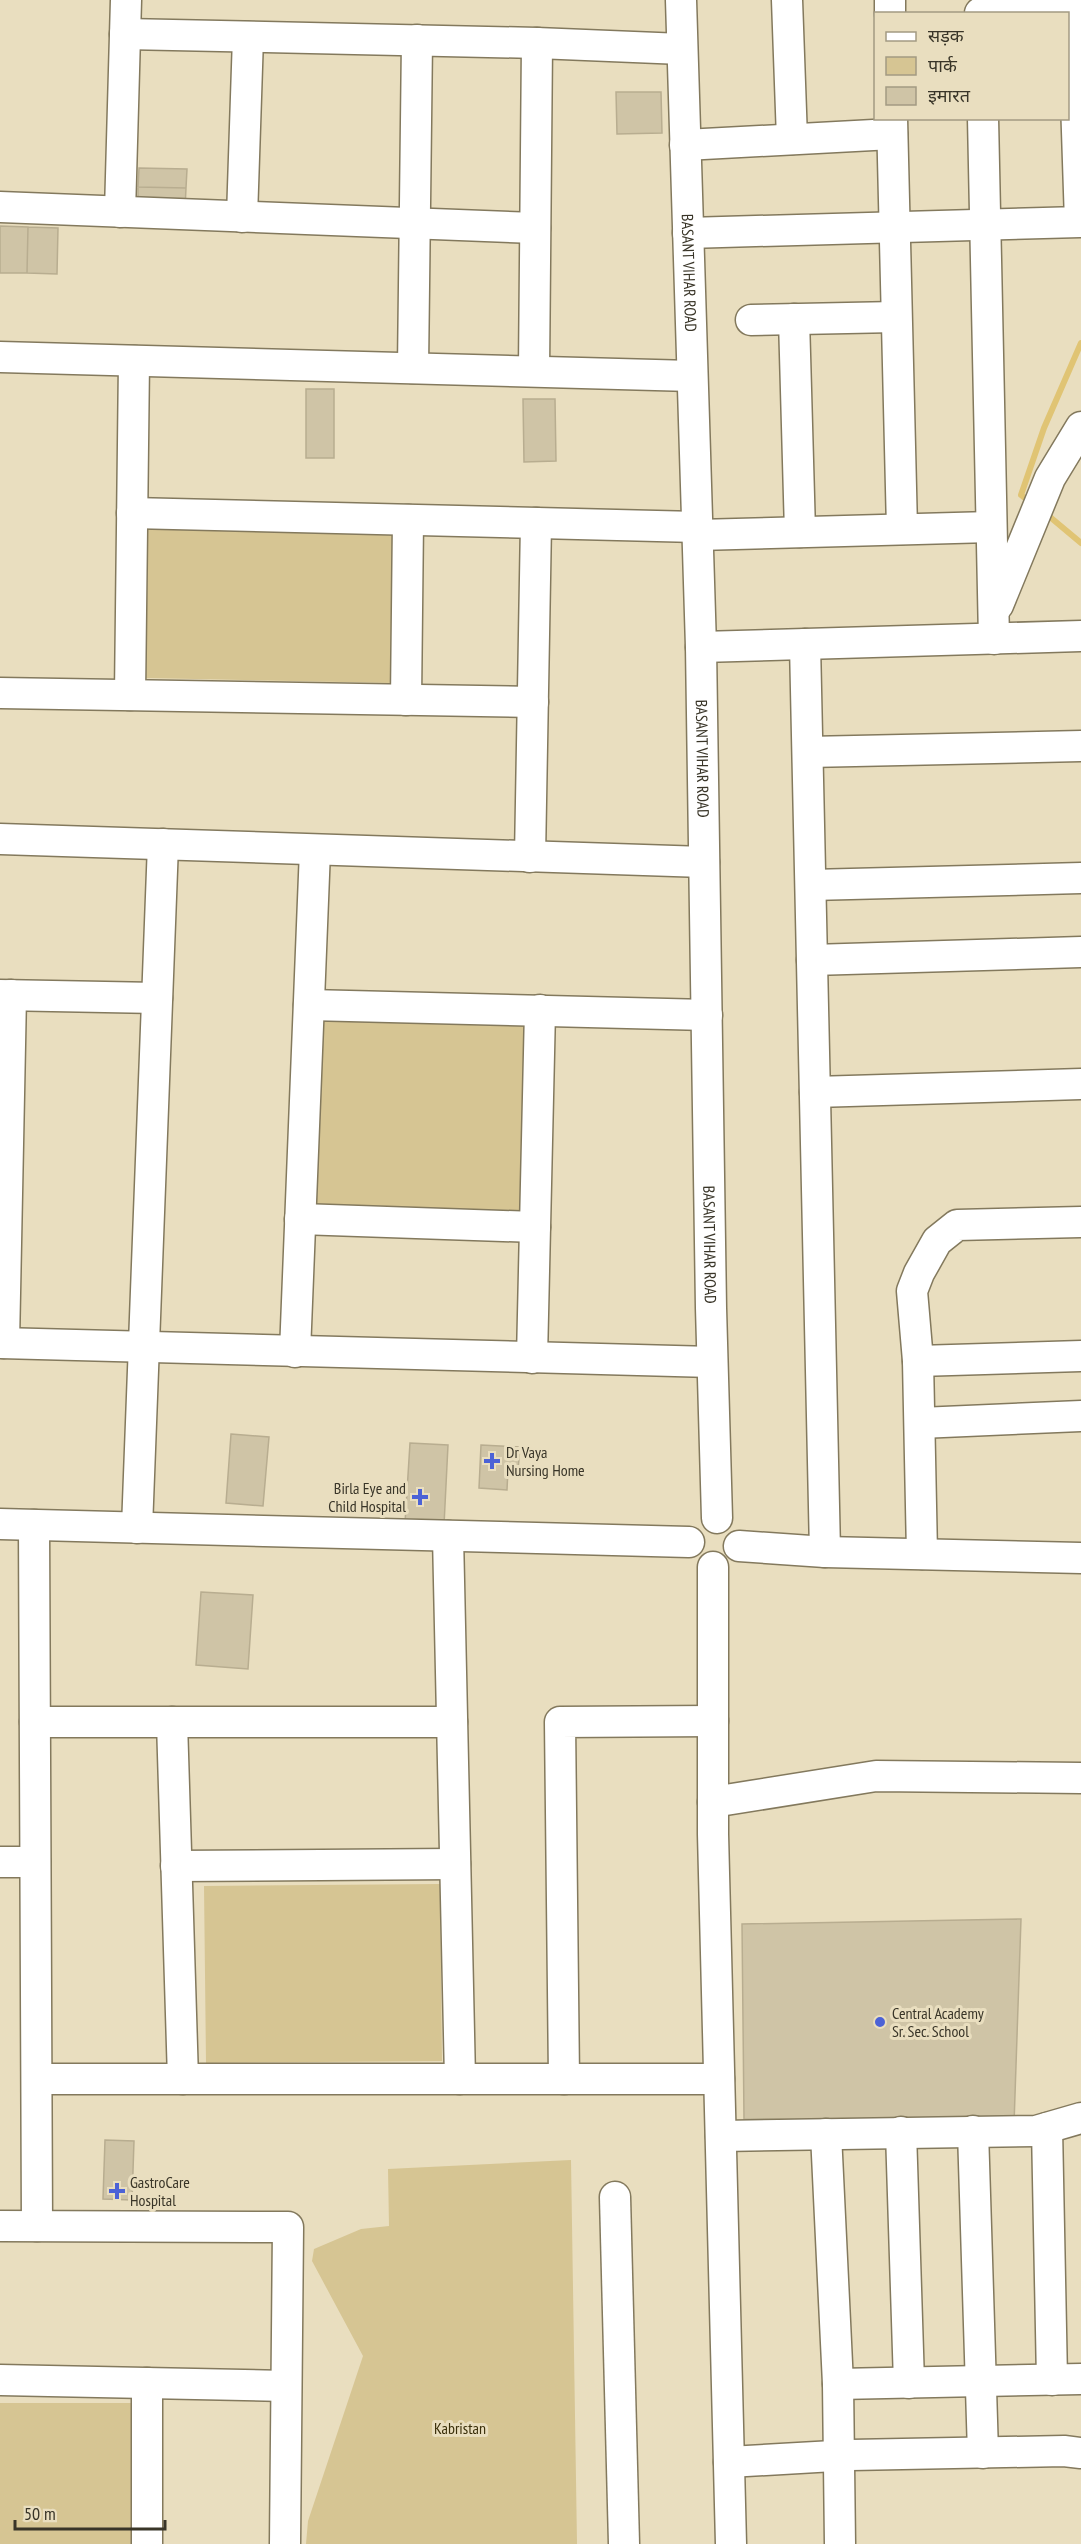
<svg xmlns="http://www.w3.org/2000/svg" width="1081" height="2544" font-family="'PT Sans Narrow','Noto Sans Devanagari',sans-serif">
  <rect width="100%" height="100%" fill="#e9debf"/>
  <path fill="#d6c593" d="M148,528L395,532L393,683L146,678Z
    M321,1017L528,1026L521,1213L314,1205Z
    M440,1884L442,2061L206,2063L204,1886Z
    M571,2160L577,2544H306L308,2521L363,2356L312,2261L314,2249L361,2229L389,2226L388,2169Z
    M0,2403H135V2544H0Z"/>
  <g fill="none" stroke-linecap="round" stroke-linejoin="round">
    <path stroke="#e0c474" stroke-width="6" d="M1031,503L1021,495L1044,428L1081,343
      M1044,512L1081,543"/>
  </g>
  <path fill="#cfc4a6" stroke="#b8ad90" stroke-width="1.5" d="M616,92H661L662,133L617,134Z
    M139,168L187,169L186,188L138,187Z
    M138,187L186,188L185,209L138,207Z
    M0,226L28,227L27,273H0Z
    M28,227L58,228L57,274L27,273Z
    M306,389H334V458H306Z
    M523,399H555L556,461L524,462Z
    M231,1434L269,1437L263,1506L226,1503Z
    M410,1443L448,1445L444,1525L405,1523Z
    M481,1445L520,1447L518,1470L508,1469L507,1490L479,1488Z
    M201,1592L253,1595L248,1669L196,1665Z
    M1021,1919L1014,2124L744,2119L742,1924Z
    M105,2140L134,2141L132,2200L103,2199Z"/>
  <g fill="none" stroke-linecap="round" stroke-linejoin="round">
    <g stroke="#83795d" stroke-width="33">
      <g id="minor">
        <path id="s1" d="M681,0L701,647L711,1308L717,1518"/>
        <path d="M787,0L792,139"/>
        <path d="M890,0V14"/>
        <path d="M980,13L1081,10"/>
        <path d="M125,34L537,43L682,49"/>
        <path d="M892,118L902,529"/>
        <path d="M983,118L994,639"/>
        <path d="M685,145L892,134"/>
        <path d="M0,207L535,228"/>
        <path d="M120,212L126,0"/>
        <path d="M242,217L248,37"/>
        <path d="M688,233L1080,222L1073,10"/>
        <path d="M794,319L800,532"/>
        <path d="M751,320L896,317"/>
        <path d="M0,357L692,376"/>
        <path d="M413,368L417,40"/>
        <path d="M534,371L537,43"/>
        <path d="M132,513L697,527"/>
        <path d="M698,535L991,527"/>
        <path d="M998,605L1050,478L1081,427"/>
        <path d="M805,644L825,1552"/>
        <path d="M701,647L1081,636"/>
        <path d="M0,693L533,702"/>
        <path d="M130,695L134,361"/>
        <path d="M406,700L408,520"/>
        <path d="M808,752L1081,746"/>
        <path d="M0,839L704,862"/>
        <path d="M530,857L536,523"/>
        <path d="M811,885L1081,878"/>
        <path d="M812,960L1081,952"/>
        <path d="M0,995L157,998"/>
        <path d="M309,1005L707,1015"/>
        <path d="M815,1092L1081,1084"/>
        <path d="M300,1219L535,1227"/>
        <path d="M0,1343L712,1362"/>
        <path d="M4,1343L11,995"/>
        <path d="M295,1352L315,850"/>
        <path d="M532,1358L540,1010"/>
        <path d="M918,1361L1081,1356"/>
        <path d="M920,1423L1081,1416"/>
        <path d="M0,1524L689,1542"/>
        <path d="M34,1525L37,2226"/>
        <path d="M137,1528L163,844"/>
        <path d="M448,1536L460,2079"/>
        <path d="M739,1546L825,1552L1081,1558"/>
        <path d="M922,1554L918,1361L912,1291L919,1273L937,1241L957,1225L1081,1222"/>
        <path d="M713,1567V1834L731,2544"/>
        <path d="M35,1722H452"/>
        <path d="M172,1722L183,2079"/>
        <path d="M713,1802L876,1776L1081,1778"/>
        <path d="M0,1862H35"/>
        <path d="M176,1866L455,1864"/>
        <path d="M37,2079H719"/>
        <path d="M564,2079L560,1722L713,1721"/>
        <path d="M1047,2128L1052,2380"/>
        <path d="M973,2131L983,2453"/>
        <path d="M901,2132L909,2383"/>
        <path d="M826,2134L838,2384L840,2544"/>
        <path d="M721,2136L1036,2131L1081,2118"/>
        <path d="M615,2197L624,2544"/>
        <path d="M0,2226L288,2227L285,2544"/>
        <path d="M0,2380L286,2386"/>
        <path d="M147,2383V2544"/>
        <path d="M838,2384L1081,2379"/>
        <path d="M729,2462L851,2455L1064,2451L1081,2453"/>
      </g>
    </g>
    <use href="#minor" stroke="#fff" stroke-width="30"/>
  </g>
  <g fill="#4c62d6" stroke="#e9debf" stroke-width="2">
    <path d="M489 1452h6v6h6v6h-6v6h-6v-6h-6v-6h6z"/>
    <path d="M417 1488h6v6h6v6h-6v6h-6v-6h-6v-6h6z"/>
    <circle cx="880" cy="2022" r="6"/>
    <path d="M114 2182h6v6h6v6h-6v6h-6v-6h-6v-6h6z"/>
  </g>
  <g text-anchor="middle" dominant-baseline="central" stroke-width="6" stroke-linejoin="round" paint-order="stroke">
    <g font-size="16" fill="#393528" stroke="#e9debf">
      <text stroke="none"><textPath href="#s1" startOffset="273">BASANT VIHAR ROAD</textPath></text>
      <text stroke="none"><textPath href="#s1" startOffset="759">BASANT VIHAR ROAD</textPath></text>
      <text stroke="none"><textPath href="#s1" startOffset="1245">BASANT VIHAR ROAD</textPath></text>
    </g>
    <g font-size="16" fill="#393528" stroke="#e9debf" text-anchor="start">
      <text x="506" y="1452">Dr Vaya<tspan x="506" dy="18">Nursing Home</tspan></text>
      <text x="406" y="1488" text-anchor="end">Birla Eye and<tspan x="406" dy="18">Child Hospital</tspan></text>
      <text x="892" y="2013">Central Academy<tspan x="892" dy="18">Sr. Sec. School</tspan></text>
      <text x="130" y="2182">GastroCare<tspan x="130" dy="18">Hospital</tspan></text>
    </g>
    <g font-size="16" fill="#392e09" stroke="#e9debf">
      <text x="460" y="2428">Kabristan</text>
    </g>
  </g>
  <rect x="874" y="12" width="195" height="108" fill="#e9debf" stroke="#a39a83" stroke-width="1.5"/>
  <rect x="886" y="32" width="30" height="9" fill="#ffffff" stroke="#a39a83" stroke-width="1.5"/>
  <text x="928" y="42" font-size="18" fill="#393528">सड़क</text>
  <rect x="886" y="57" width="30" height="18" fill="#d6c593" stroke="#a39a83" stroke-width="1.5"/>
  <text x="928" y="72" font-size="18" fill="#393528">पार्क</text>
  <rect x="886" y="87" width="30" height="18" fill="#cfc4a6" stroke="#a39a83" stroke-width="1.5"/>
  <text x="928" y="102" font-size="18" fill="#393528">इमारत</text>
  <path d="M15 2520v9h150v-9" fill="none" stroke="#393528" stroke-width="3"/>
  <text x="24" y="2520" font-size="18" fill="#393528" stroke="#e9debf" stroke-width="4.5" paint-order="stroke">50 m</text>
</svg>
